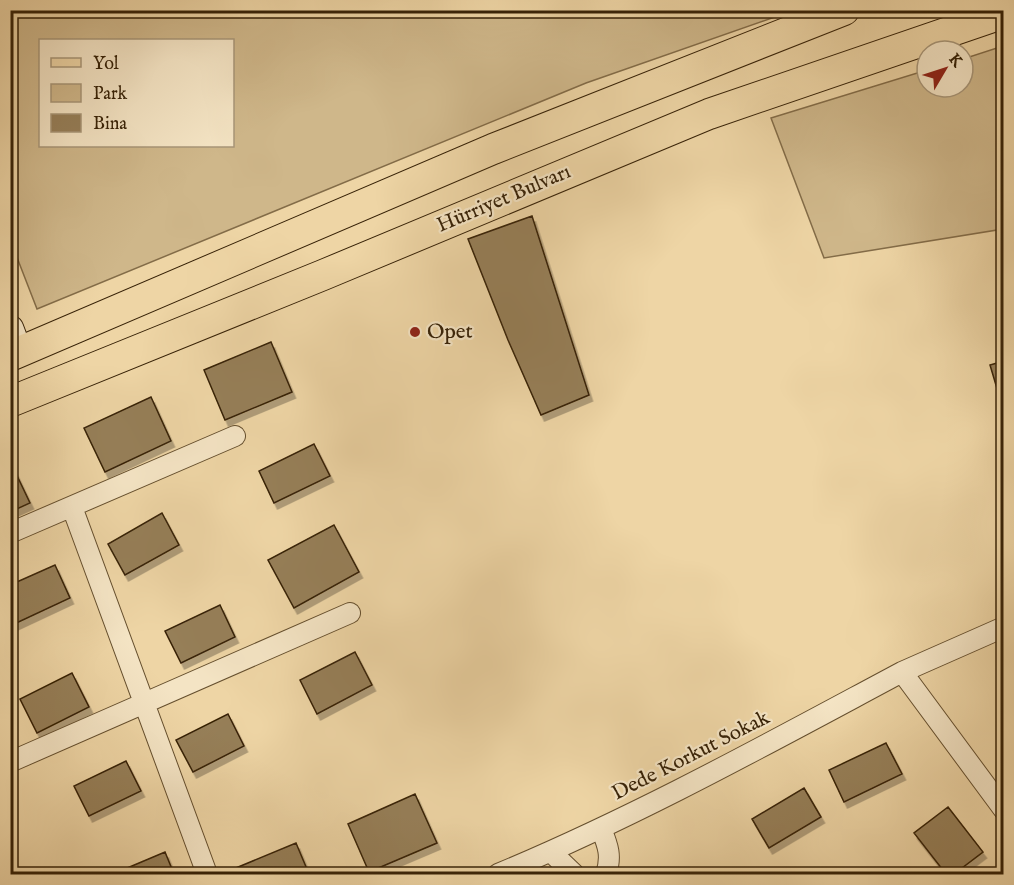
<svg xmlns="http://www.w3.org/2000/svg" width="1014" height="885" font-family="'IM FELL English',serif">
  <defs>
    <filter id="shadow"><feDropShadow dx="3.5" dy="6" stdDeviation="0" flood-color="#0004"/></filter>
  </defs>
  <rect width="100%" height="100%" fill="#eed5a5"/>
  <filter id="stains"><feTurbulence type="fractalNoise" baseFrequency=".00333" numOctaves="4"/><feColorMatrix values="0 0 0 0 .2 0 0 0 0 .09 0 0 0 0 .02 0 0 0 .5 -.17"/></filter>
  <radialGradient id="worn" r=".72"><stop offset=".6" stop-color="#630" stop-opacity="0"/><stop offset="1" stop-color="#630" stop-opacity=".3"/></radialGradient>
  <path fill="#cfb78a" stroke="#836c48" stroke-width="1.5" fill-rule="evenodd" d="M11,10H792V11L586,83L37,309L11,242ZM40,40H232V146H40Z
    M1003,46V229L824,258L771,118L927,70V87H963V59Z"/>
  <path fill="#967f59" stroke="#372207" stroke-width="1.5" filter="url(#shadow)" d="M532,216L589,395L541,415L508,340L468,239Z
    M271,342L292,392L225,420L204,370Z
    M1004,361V412L990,365Z
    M151,397L171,441L105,472L84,428Z
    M314,444L330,476L274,503L259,471Z
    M10,461L30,503L10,512Z
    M162,513L179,545L125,575L108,544Z
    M334,525L359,572L294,608L268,560Z
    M55,565L70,598L12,625L10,622V585Z
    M220,605L235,637L181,663L165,631Z
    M355,652L372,685L317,714L300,680Z
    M72,673L89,707L37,733L20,699Z
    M228,714L244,746L193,772L176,740Z
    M886,743L902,774L844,802L829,770Z
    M126,761L141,791L89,816L74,786Z
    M804,788L821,817L769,848L752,819Z
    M415,794L437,843L369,872L348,824Z
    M948,807L983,852L954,874H946L914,833Z
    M296,843L309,874H232L231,870Z
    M165,852L174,874H113Z"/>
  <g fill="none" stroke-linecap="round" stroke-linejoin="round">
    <g stroke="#654f2e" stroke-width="22">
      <path id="street" d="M72,507L207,874
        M10,533L235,436
        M902,672L1004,627
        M10,762L350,613
        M601,828C608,846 612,856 606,874
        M551,852L574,874
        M498,874C637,816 769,743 902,672L1004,810"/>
    </g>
    <g stroke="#372207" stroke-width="29">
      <path id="secondary" d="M10,329L19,353"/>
    </g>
    <g stroke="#372207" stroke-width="32">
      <path id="primary" d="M10,356L493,149L844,10
        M10,402L323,275L709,114L1004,13"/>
    </g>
    <use href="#street" stroke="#f4e4c4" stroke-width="20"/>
    <use href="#secondary" stroke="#f4e4c4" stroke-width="27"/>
    <use href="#primary" stroke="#eed5a5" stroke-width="30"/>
  </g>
  <circle fill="#8f2418" stroke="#f4e4c4" stroke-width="2" cx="415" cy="332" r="6"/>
  <g text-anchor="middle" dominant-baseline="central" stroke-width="4.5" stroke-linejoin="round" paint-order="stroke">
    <g font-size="21" fill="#372207" stroke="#f4e4c4">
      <text transform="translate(504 199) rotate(-23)">Hürriyet Bulvarı</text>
      <text transform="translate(691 756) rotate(-27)">Dede Korkut Sokak</text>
    </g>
    <g font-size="21" fill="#372207" stroke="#f4e4c4" text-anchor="start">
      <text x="427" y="332">Opet</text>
    </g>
  </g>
  <rect width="1014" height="885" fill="none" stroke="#eed5a5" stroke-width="36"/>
  <rect x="12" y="12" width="990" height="861" fill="none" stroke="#372207" stroke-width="3"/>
  <rect x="18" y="18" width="978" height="849" fill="none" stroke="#372207" stroke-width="1.5"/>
  <rect x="39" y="39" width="195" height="108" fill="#f4e4c4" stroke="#a89678" stroke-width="1.5"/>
  <rect x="51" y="58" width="30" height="9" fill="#eed5a5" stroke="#a89678" stroke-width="1.5"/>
  <text x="93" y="69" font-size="18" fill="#372207">Yol</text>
  <rect x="51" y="84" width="30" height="18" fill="#cfb78a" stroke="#a89678" stroke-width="1.5"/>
  <text x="93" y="99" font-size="18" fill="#372207">Park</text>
  <rect x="51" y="114" width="30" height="18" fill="#967f59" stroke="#a89678" stroke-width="1.5"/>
  <text x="93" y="129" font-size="18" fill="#372207">Bina</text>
  <g transform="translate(945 69) rotate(51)"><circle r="28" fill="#f4e4c4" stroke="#a89678" stroke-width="1.5"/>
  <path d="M0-4.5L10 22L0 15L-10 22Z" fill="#8f2418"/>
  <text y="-9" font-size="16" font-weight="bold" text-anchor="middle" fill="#372207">K</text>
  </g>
  <rect width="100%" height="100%" filter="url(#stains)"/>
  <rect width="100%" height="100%" fill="url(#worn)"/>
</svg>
